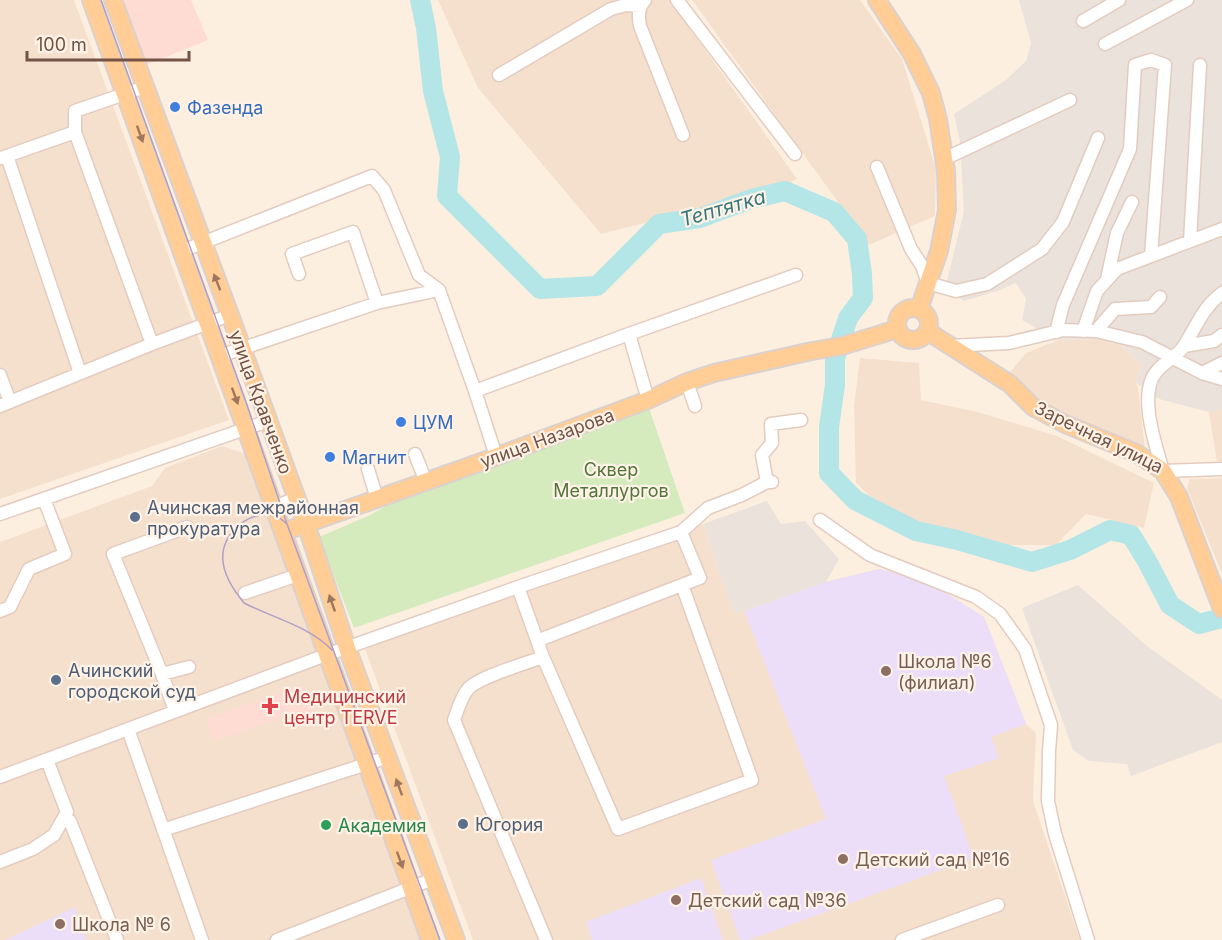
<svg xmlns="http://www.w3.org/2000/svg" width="1222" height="940" font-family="Inter,sans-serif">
  <rect width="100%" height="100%" fill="#fdefe0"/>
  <path fill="#f5e0ce" d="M0,0H74L229,420L0,499Z
    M438,0H670L797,179L771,191L601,234L478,88Z
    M692,0H860L902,59L936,169L935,216L869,245Z
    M1099,339L1122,346L1141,365L1136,383L1138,388L1145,450L1109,436L1038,402L1010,372L1026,353L1058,340Z
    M860,358L919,363L921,400L978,412L1057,436L1154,483L1144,528L1086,514L1056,545H1001L920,524L879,505L856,483L854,406Z
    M1222,409V461L1217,462L1209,412Z
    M222,446L246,454L423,940H0V542L152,486L165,468Z
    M1222,478V574L1187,488L1190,479Z
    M703,524L734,614L826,582L879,569L984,617L1026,724L1036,733L1033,801L1080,940H473L365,649Z"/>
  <path fill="#fedbd3" d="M117,0H191L208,40L141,67Z
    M304,684L316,721L290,730L285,716L214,742L206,719Z"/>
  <path fill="#ebe2dc" d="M1019,0H1222V409L1209,412L1159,399L1136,383L1141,365L1122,346L1099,339L1058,340L1022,320L1026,299L1016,283L997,291L964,301L945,289L964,211L960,142L954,114L1006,80L1026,61L1031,43Z
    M767,501L781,524L805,521L839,559L826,582L734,614L703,524Z
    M1078,585L1147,646L1222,700V742L1131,776L1127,764L1089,761L1073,750L1022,608Z"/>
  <path fill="#ecddf9" d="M879,569L921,577L984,617L1026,724L991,737L999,758L944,776L974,858L748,940H740L711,860L826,819L744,611L826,582Z
    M701,878L723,940H592L586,922Z
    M75,907L86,940H5Z"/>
  <path fill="#d5ebbe" d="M648,405L685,513L354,628L319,537L370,515L394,501Z"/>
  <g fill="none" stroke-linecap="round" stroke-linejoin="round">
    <path stroke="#b4e5e7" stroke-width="20" d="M420,0L426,28L433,91L450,157L447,196L540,289L597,286L659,224L700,218L751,199L785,191L834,212L857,239L862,274L863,298L848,318L835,358V385L829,427V473L855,500L916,531L957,540L1032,562L1070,550L1110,530L1131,535L1147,561L1170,605L1199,624L1222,618"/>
    <g stroke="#e3ccbf" stroke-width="15">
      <path id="minor" d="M645,0C638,8 638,15 640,26L683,135
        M677,0L795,154
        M1083,21L1119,0
        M1105,44L1187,0
        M499,75L611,9L626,5L641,6
        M75,132L152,344
        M7,156L80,373
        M1,158L75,132V111L145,87
        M944,159L1070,100
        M877,167L911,249L922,266L928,283L956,291L987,284L1042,249L1063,222L1098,138
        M1190,241L1200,65
        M182,251L372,176L384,190L419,275L439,290L475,391
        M299,274L292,254L353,232L377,303L439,290
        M1107,279L1117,233L1132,202
        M1222,293C1203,307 1196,327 1184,346C1177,357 1165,361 1157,371C1137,393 1156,446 1163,471L1222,469
        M1083,331L1097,291L1117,269L1222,229
        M1096,331L1115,309L1151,307L1160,297
        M1056,332L1063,305L1130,149L1135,65L1151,60L1165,65L1151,256
        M629,334L648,400
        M949,346L1009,343L1063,330L1096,331L1142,342L1202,373L1222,379
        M1184,346L1214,341L1222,335
        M220,356L377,303
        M1202,373L1222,363
        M0,375L10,402
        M687,382L695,406
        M0,406L152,344L230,315
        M415,454L426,482
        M496,456L475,391L629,334L796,275
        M368,469L377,499
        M767,482L762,455L772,443L771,424L801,420
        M275,507L296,498
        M0,514L268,421
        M820,520L870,555L976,597L1000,614L1025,649L1051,725L1049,751L1048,801L1055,834L1088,940
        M518,587L543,657C527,663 478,677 468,689C461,697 458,709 454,720L546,940
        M245,593L298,575
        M0,611L10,607L29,569L65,554L44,499
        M539,640L700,578L681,532
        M543,657L618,829L752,780L682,585
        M162,674L189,667
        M175,711L162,674L113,554L187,527
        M128,729L202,940
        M0,777L326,655L518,587L681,532L708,508L742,495L767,482H772
        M70,821L117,940
        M163,830L388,757
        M0,862L33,849L54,835L67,812L47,760
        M277,940L433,879
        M902,940L998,905"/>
    </g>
    <g stroke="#dbd2cf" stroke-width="20">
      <path id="major" d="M91,0L430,940
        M113,0L230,315L306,524L347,648L456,940
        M877,0L912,54L931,93L938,119L946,171L947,210L939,251L919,309
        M897 324a16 16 0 1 1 32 0a16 16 0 1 1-32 0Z
        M927,331L1010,384L1033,407L1065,424L1136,453L1163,471L1179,497L1222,609
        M283,532L487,460L648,400L687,382L714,373L812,351L842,346L897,329"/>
    </g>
    <use href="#minor" stroke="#fff" stroke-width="12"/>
    <use href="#major" stroke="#ffcd95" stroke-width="16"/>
    <path stroke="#b09fc6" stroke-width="1.5" d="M101,0L246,402L287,524L440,940
      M287,524C263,499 219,529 223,561C224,576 235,592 244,603C273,618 309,626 332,650"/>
  </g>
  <defs><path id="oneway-solid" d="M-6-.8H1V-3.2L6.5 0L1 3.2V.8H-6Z" transform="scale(1.5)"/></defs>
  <g fill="#9e775e">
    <use href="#oneway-solid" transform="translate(140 134) rotate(70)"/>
    <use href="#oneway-solid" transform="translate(217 282) rotate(-111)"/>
    <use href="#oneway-solid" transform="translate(235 396) rotate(70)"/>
    <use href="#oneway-solid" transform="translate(332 603) rotate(-109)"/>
    <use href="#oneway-solid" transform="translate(399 787) rotate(-110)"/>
    <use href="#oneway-solid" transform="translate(400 860) rotate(70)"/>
  </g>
  <g fill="#3f7fe0" stroke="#fff3e7" stroke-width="2">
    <circle cx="175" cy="107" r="6"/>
    <circle cx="401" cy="422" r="6"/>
    <circle cx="330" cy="457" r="6"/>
  </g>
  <g fill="#5c6f8a" stroke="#fff3e7" stroke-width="2">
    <circle cx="135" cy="517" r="6"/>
    <circle cx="56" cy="680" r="6"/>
    <circle cx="463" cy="824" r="6"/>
  </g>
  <g fill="#8d6e63" stroke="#fff3e7" stroke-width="2">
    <circle cx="886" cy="671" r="6"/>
    <circle cx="843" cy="859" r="6"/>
    <circle cx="676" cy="900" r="6"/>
    <circle cx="60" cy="924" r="6"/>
  </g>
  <path fill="#e0444e" stroke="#fff3e7" stroke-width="2" d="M267 697h6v6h6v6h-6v6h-6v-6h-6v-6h6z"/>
  <circle fill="#2e9e5b" stroke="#fff3e7" stroke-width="2" cx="326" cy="825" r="6"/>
  <g text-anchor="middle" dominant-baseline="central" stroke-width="4.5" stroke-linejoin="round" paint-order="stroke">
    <g font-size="18" fill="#366cbe" stroke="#fff3e7" text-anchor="start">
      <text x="187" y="107">Фазенда</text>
      <text x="413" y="422">ЦУМ</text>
      <text x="342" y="457">Магнит</text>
    </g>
    <g font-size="18" fill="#755246" stroke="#fff3e7">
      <text transform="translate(261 402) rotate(70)">улица Кравченко</text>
      <text transform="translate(1099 437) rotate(26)">Заречная улица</text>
      <text transform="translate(547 438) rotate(-20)">улица Назарова</text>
    </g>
    <g font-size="18" fill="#52753c" stroke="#fff3e7">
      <text x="611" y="469">Сквер<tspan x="611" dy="21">Металлургов</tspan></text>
    </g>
    <g font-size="18" fill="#4e5e75" stroke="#fff3e7" text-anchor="start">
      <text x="147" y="507">Ачинская межрайонная<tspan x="147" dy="21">прокуратура</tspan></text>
      <text x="68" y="670">Ачинский<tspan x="68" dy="21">городской суд</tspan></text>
      <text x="475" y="824">Югория</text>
    </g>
    <g font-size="18" fill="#785e54" stroke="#fff3e7" text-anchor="start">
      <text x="898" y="661">Школа №6<tspan x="898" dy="21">(филиал)</tspan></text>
      <text x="855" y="859">Детский сад №16</text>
      <text x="688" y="900">Детский сад №36</text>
      <text x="72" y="924">Школа № 6</text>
    </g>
    <g font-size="18" fill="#be3a42" stroke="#fff3e7" text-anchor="start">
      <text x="284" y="696">Медицинский<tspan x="284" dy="21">центр TERVE</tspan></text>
    </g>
    <g font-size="18" fill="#27864d" stroke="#fff3e7" text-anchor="start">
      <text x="338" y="825">Академия</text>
    </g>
    <g font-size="20" font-style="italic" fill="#3a777c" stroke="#fff3e7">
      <text transform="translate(723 208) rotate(-16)">Тептятка</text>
    </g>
  </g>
  <path d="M27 51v9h162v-9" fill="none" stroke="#755246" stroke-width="3"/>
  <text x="36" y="51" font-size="18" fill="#755246" stroke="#fff3e7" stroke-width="4.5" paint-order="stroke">100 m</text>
</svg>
